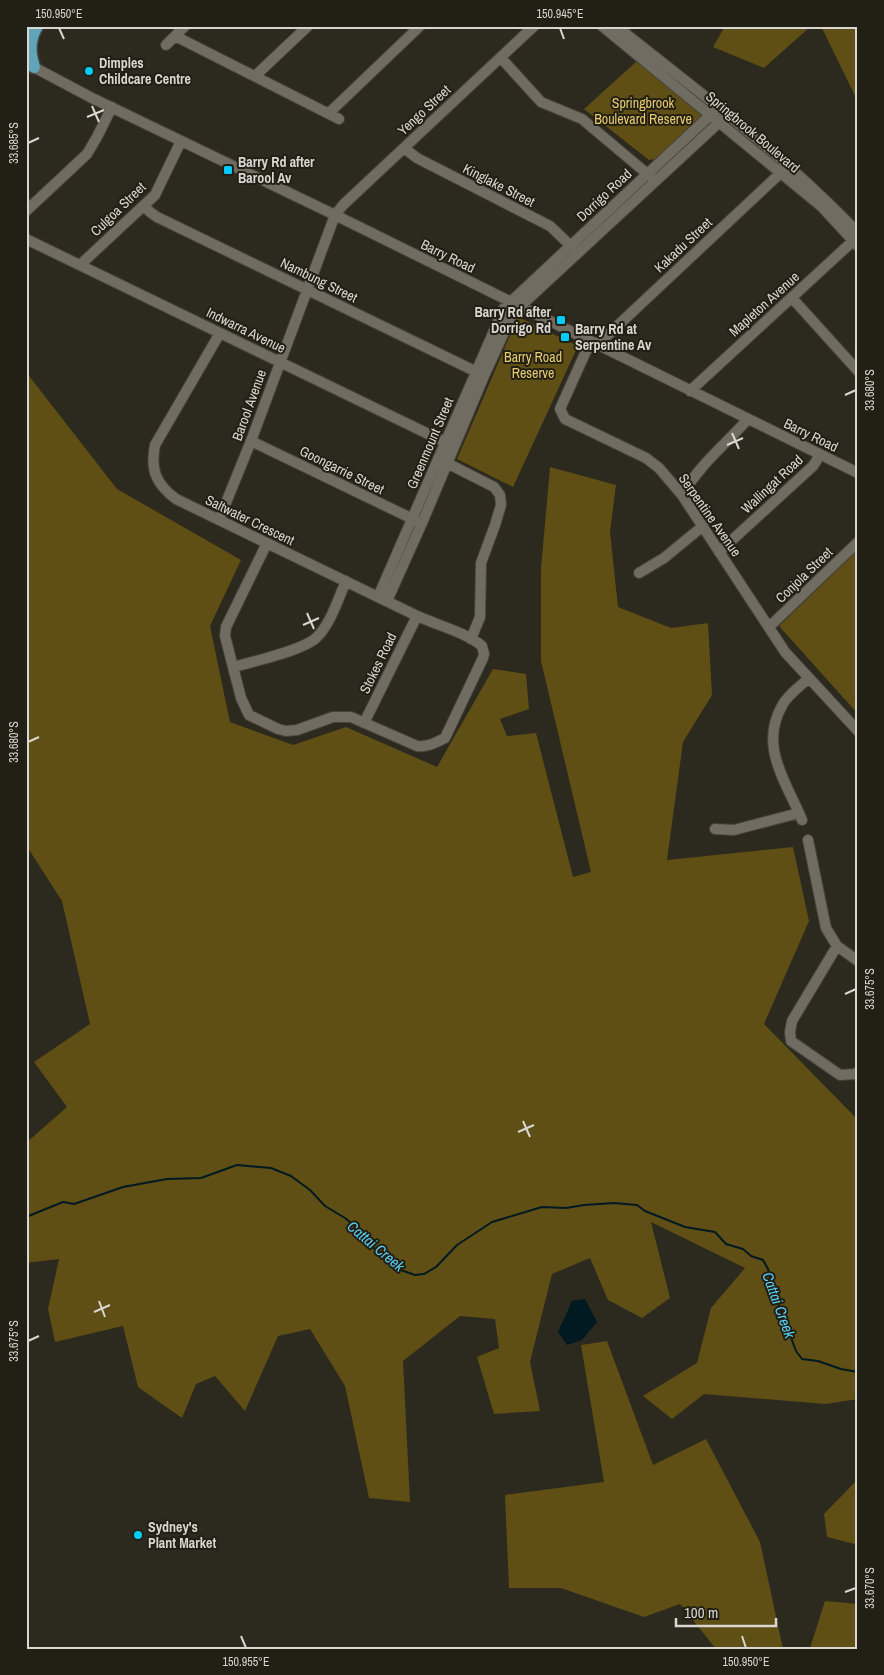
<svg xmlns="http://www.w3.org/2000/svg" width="884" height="1675" font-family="'Archivo Narrow',sans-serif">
  <rect width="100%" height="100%" fill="#2c291e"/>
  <path fill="#5f4f15" d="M725,26H811L764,68L713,47Z
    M821,26H858V102Z
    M637,61L701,112V117L655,159L649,160L584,109Z
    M518,317L578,346L513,487L457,459Z
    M26,372L117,489L241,560L210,626L230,722L293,745L346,727L437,767L493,669L526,674L529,709L500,719L507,736L536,733L573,877L591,872L541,661V569L550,467L616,485L610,532L618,607L671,628L708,623L712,695L683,742L667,860L793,847L809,921L764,1024L858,1120V1399L826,1404L704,1394L672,1419L643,1396L697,1363L711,1308L745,1268L651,1222L670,1298L642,1318L608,1300L590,1258L552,1274L530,1362L540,1411L494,1414L477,1357L499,1348L495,1319L460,1316L403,1361L410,1502L369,1498L345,1386L310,1329L278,1336L245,1411L215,1376L196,1384L182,1418L138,1387L123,1326L55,1342L48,1309L59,1259L26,1263V1143L67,1107L34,1062L90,1024L62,901L26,845Z
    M858,550V714L779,626Z
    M607,1341L653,1465L706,1439L760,1542L783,1649H716L680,1604L644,1617L561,1588H509L505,1495L604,1482L581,1345Z
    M858,1479V1545L827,1537L824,1514Z
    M825,1601L858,1604V1649L810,1648Z"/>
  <path fill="#011921" d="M585,1299L597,1322L582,1340L567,1345L558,1332L572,1301Z"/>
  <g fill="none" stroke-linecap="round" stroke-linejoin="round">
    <path stroke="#011921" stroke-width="2" d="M26,1217L63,1202L74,1204L123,1187L167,1179L201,1178L237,1165L271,1168L291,1176L310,1190L325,1206L345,1218L356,1227L370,1245L401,1270L415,1275L424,1274L436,1267L457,1245L492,1222L542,1207L566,1208L584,1205L614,1203L637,1205L645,1211L685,1227L715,1232L726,1244L743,1249L751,1256L763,1260L768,1269L775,1295L796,1351L802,1359L818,1361L841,1369L858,1372"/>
    <g stroke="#47443c" stroke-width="12">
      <path id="minor" d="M602,26L822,207L858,246
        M616,26C699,92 785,156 858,233
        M175,36L339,119
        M166,45L185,26
        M501,58L541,102L582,119L651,177
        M26,63L92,98L335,215L858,473
        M255,76L308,26
        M329,113L420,26
        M404,148L417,158L550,226L574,249
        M788,166L597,345L587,349L560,409L565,419L646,458L659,468L682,495L785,652L858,731
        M144,206L150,212L157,217L481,374
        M26,211L87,154L97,137L112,107
        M26,239L451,445
        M80,265L155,195L181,141
        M792,298L858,371
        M220,333L155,445C150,470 156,484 176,499C255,537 334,575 413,614C433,624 466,632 482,646L484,654L483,658L445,738C435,743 428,747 417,746L351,717H333L297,730L286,731L278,729L249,715L241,698L225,636L226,627L267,543
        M690,391L853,241L858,240
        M251,441L419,522
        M441,460L494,487L500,495L501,505L495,525L481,563L480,617L471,639
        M682,495C701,463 724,446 748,419
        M219,520L251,441L335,215L343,205L534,26
        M719,552L813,466L820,455
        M639,573L664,558L703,526
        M378,597L504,308L718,108
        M387,601L422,523L484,376L513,313L727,115
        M769,627L858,542
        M233,667C252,662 305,650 317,637C331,623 338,599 346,581
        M364,723L417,616
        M802,820C786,781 758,746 783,704C789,694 800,686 808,679
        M715,829L734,830L799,813
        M808,840L826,928L837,946L858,961
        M837,946L792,1021L790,1032L791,1041L840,1075L855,1074L858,1072"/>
    </g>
    <g stroke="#47443c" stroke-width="15">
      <path id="major" d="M34,67C29,52 29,40 37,26"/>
    </g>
    <use href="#minor" stroke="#706c61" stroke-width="10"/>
    <use href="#major" stroke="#5fa5b7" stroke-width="12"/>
  </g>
  <path fill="none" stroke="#d8d6d0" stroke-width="2" d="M59,28L64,39M560,28L564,39M92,106L99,122M87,117L104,110M28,143L39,138M845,395L856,390M732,433L739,449M727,445L743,438M307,613L314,629M303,625L319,618M28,742L39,737M845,994L856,989M523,1121L530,1137M518,1132L534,1125M99,1301L105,1317M94,1312L110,1305M28,1341L39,1336M845,1592L856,1588M241,1636L246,1648M742,1636L746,1648"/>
  <g fill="#00cbf9" stroke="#221f15" stroke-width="2">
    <circle cx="89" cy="71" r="5"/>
    <rect x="223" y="165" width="10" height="10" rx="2.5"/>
    <rect x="556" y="315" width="10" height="10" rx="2.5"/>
    <rect x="560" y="332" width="10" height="10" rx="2.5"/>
    <circle cx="138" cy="1535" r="5"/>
  </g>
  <g text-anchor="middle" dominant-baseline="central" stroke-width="4" stroke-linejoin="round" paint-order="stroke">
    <g font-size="14" font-weight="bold" fill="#d8d6d0" stroke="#221f15" text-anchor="start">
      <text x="99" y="63">Dimples<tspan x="99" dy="16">Childcare Centre</tspan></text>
      <text x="238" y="162">Barry Rd after<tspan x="238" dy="16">Barool Av</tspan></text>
      <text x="551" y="312" text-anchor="end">Barry Rd after<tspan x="551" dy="16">Dorrigo Rd</tspan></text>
      <text x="575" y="329">Barry Rd at<tspan x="575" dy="16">Serpentine Av</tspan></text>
      <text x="148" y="1527">Sydney's<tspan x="148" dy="16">Plant Market</tspan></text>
    </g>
    <g font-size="14" fill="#e7cb6e" stroke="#221f15">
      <text x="643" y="103">Springbrook<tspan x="643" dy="16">Boulevard Reserve</tspan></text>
      <text x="533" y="357">Barry Road<tspan x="533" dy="16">Reserve</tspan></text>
    </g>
    <g font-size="14" fill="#d8d6d0" stroke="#221f15">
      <text transform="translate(424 110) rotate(-43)">Yengo Street</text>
      <text transform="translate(753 132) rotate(40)">Springbrook Boulevard</text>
      <text transform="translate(499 185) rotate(27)">Kinglake Street</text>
      <text transform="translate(604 195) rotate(-43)">Dorrigo Road</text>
      <text transform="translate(118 209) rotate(-44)">Culgoa Street</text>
      <text transform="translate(683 245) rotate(-43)">Kakadu Street</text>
      <text transform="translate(448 256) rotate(26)">Barry Road</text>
      <text transform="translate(319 280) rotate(26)">Nambung Street</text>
      <text transform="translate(764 304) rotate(-42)">Mapleton Avenue</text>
      <text transform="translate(246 330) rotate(26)">Indwarra Avenue</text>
      <text transform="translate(249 405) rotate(-70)">Barool Avenue</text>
      <text transform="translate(811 435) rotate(26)">Barry Road</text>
      <text transform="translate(430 443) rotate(-67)">Greenmount Street</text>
      <text transform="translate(342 470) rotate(26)">Goongarrie Street</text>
      <text transform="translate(772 484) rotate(-43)">Wallingat Road</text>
      <text transform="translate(710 515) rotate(55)">Serpentine Avenue</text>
      <text transform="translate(250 520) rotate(26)">Saltwater Crescent</text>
      <text transform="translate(804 575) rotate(-44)">Conjola Street</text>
      <text transform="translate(378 663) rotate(-64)">Stokes Road</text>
    </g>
    <g font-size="15" font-style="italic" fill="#58cff4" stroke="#221f15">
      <text transform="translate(376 1246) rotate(40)">Cattai Creek</text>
      <text transform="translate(779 1305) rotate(70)">Cattai Creek</text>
    </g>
  </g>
  <rect width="884" height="1675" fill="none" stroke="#221f15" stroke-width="55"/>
  <path d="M676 1618v8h100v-8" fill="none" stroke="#d8d6d0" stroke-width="2.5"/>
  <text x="684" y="1618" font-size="15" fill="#d8d6d0" stroke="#221f15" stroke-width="4" paint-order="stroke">100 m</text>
  <rect x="28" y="28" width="828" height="1620" fill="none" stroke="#d8d6d0" stroke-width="2"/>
  <g font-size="12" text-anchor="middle" fill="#d8d6d0">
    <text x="59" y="18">150.950°E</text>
    <text x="560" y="18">150.945°E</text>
    <text transform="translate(14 143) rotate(-90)" y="4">33.685°S</text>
    <text transform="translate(870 390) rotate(-90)" y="4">33.680°S</text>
    <text transform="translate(14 742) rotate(-90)" y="4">33.680°S</text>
    <text transform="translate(870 989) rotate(-90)" y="4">33.675°S</text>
    <text transform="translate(14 1341) rotate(-90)" y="4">33.675°S</text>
    <text transform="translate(870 1588) rotate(-90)" y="4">33.670°S</text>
    <text x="246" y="1666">150.955°E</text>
    <text x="746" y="1666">150.950°E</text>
  </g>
</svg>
